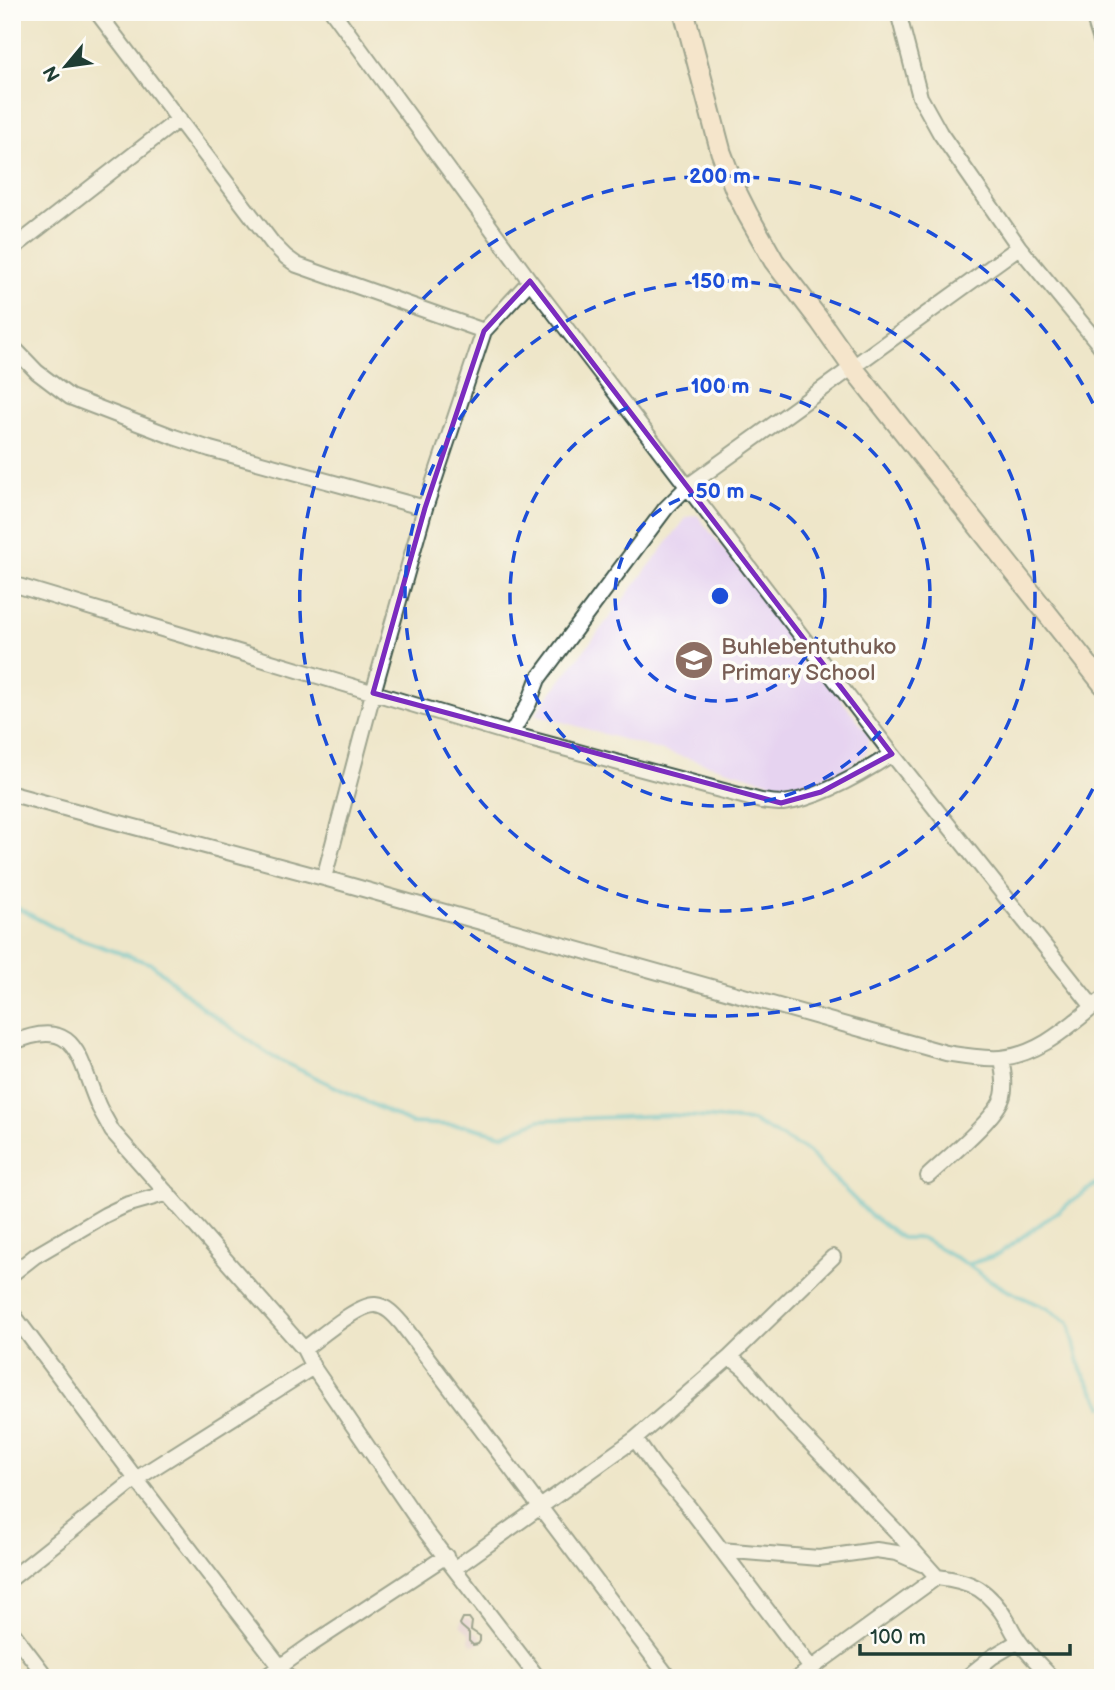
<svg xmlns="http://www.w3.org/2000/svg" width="1115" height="1690" font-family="'Balsamiq Sans',sans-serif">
  <rect width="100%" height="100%" fill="#fdfcf7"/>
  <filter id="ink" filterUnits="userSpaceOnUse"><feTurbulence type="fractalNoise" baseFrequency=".0143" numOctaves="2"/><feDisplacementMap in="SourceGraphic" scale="14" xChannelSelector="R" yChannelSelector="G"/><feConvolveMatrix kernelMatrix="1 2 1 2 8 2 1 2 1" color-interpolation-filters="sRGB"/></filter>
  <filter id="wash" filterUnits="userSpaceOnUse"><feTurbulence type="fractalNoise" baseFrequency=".00686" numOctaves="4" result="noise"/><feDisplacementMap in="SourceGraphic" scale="28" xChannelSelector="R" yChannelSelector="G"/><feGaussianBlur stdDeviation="1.57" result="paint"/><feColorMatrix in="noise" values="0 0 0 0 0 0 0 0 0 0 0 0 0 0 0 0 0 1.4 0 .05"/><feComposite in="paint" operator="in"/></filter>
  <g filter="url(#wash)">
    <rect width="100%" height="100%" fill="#eee6c9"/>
    <path fill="#e6d3f0" d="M697,515L869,735L866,753L822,787L801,791L535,714L687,517Z"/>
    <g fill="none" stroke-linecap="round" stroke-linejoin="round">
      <path stroke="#52becc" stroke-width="4.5" d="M12,905L68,935L152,964L203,1008L273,1057L411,1123L467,1126L502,1135L540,1120L672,1115L752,1121L807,1151L870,1215L902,1238H922L968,1265L985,1277L1006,1290L1046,1308L1069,1323L1081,1370L1103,1406
        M969,1264L997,1255L1103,1179"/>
    </g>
    <g id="blocks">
      <path fill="#d9b4e0" d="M463,1618H469L472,1622L471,1630L480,1636V1641L478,1644L473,1645L469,1641V1633L461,1626L460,1624Z"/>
    </g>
  </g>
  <g filter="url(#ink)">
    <use href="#blocks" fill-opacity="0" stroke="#3e564a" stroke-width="2"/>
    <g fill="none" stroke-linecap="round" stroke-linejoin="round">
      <g stroke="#3e564a" stroke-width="18">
        <path id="street" d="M97,12L273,244L286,257L297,265L484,331
          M333,12L530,281L892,754L1093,1007
          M898,12L920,97L940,133L1019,247L1103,349
          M1092,12L1103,47
          M12,249L179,119
          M12,346L37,372L70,397L174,437L210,449L425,508
          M12,584L511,734L761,801C768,802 776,803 783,803C818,799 863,773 892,754
          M511,734L529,703L538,679L666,508L688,486L1019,247
          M12,794L324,878L946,1053C964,1056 982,1059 1000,1058C1041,1055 1072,1023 1103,999
          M324,878L373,693L425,508L484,331L530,281
          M12,1043C79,1014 78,1060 99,1107C103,1115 108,1123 112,1131L304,1349L313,1367L426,1532L538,1678
          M928,1176C946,1159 997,1118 1003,1096C1006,1084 1003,1070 1001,1058
          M12,1274L35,1256L105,1215L126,1205L168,1193
          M12,1313L136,1479L289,1678
          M304,1349C319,1338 358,1304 375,1305C387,1306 395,1316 402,1324L669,1678
          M730,1357L833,1257
          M635,1439L730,1357L745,1369L790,1422L895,1530L937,1577
          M721,1550L819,1558L876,1550L897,1553L922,1564
          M455,1568L635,1439L654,1466L688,1506L811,1668
          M12,1578L136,1479L313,1367
          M12,1632L47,1678
          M264,1678L312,1644L446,1556
          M798,1678L937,1577C973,1581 989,1590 1008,1622C1011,1628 1015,1635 1019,1641C1028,1654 1041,1666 1052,1678
          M966,1678L992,1657L1019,1641"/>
      </g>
      <g stroke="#3e564a" stroke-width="23">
        <path id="secondary" d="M684,12L721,152L735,189L748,215L774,261L820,321L853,368L1103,684"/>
      </g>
      <use href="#street" stroke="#fff" stroke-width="14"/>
      <use href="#secondary" stroke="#fce5cf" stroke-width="19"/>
    </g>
  </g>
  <path d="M0 0H1115V1690H0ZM530,281L892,754L821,792L781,803L373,693L425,508L484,331Z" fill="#eee6c9" fill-opacity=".55" fill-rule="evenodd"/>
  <path fill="none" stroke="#7b2cbf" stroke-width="5" stroke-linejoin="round" d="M530,281L892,754L821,792L781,803L373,693L425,508L484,331Z"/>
  <g fill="none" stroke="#1d4ed8" stroke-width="3.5" stroke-dasharray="12 9">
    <circle cx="720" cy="596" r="105"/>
    <circle cx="720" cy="596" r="210"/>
    <circle cx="720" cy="596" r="315"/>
    <path d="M1102 770A420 420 0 1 1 1102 422"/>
  </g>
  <defs>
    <g id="school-disc" transform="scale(2.0125)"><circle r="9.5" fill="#8d6e63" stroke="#fdfcf7"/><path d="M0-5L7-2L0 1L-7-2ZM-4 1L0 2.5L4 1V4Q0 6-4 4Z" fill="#fff"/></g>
  </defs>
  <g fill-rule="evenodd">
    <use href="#school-disc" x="694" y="660"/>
  </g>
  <g text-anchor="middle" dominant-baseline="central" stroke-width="7" stroke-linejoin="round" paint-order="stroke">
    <g font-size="23" fill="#785e54" stroke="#fdfcf7" text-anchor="start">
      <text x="721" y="647">Buhlebentuthuko<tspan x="721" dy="26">Primary School</tspan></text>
    </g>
  </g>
  <circle cx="720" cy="596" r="10" fill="#1d4ed8" stroke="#fdfcf7" stroke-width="3.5"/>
  <g font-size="21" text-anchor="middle" font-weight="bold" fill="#1d4ed8" stroke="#fdfcf7" stroke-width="7" stroke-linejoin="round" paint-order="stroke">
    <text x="720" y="183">200 m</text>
    <text x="720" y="288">150 m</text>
    <text x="720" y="393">100 m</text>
    <text x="720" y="498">50 m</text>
  </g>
  <rect width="1115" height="1690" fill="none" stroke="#fdfcf7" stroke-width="42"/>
  <g transform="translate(66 66) rotate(241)" stroke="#fdfcf7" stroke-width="5" paint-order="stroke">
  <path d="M0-5L12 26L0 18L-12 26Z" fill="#1f3d34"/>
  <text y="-10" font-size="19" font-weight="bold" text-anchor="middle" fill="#1f3d34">N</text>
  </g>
  <path d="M860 1644v10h210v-10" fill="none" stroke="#1f3d34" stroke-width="3.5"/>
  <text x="870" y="1644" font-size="21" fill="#1f3d34" stroke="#fdfcf7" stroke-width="5" paint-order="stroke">100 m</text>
</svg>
